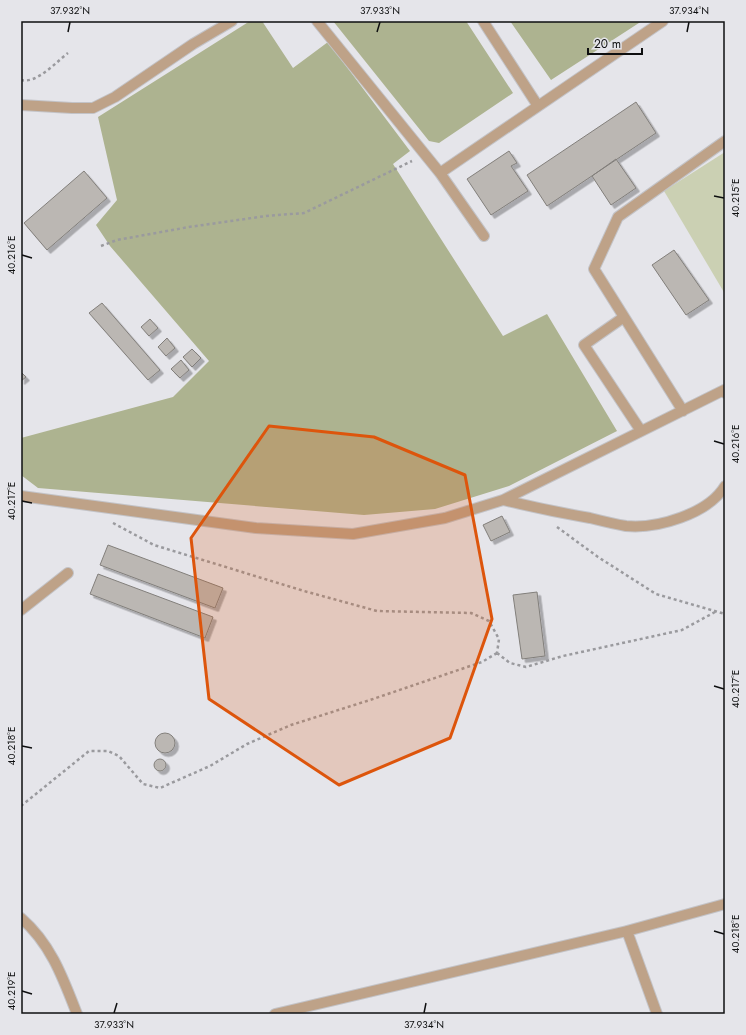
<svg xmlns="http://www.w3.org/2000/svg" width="746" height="1035" font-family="Jost,sans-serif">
  <defs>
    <filter id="shadow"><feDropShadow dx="3.5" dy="3.5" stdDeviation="0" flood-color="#0004"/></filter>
  </defs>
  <rect width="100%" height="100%" fill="#e5e5ea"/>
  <path fill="#cbd0b3" d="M725,152V294L664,191Z"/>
  <path fill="#adb390" d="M250,21H262L293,68L328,42L410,151L393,164L503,336L547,314L617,431L509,486L435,509L364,515L38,488L21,475V438L173,397L209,361L110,246L96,225L117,200L98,117Z
    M333,21H466L513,93L439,143L429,141Z
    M510,21H642L551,80Z"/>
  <path fill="#bbb7b3" stroke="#827f7b" filter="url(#shadow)" d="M636,102L656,133L547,206L527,175Z
    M509,151L517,163L511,166L528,191L491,215L467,179Z
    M616,159L636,188L611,205L592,176Z
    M84,171L107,198L47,250L24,223Z
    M674,250L709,300L686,315L652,265Z
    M102,303L160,370L148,380L89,313Z
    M150,319L158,328L149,336L141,327Z
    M167,338L175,348L166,356L158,347Z
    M192,349L201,358L192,367L183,357Z
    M181,360L189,370L180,378L171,369Z
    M21,372L26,377L21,381Z
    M502,516L510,532L491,541L483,525Z
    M108,545L223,588L215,608L100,565Z
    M98,574L213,617L205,638L90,594Z
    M537,592L545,656L522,659L513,595Z
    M155 743a10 10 0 1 1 20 0a10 10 0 1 1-20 0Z
    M154 765a6 6 0 1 1 12 0a6 6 0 1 1-12 0Z"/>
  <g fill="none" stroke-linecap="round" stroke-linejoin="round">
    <g stroke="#c3c3c7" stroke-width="12">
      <path id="lane" d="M317,21L440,173L484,236
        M483,21L538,106
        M21,105L72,108H93L115,97L193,44L232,21
        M440,173L663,21
        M624,317L584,345L641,431
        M725,393L724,390L503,500C532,507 561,513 590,518C602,521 614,524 626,526C657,529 708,514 725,486
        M683,411L594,269L618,217L725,141
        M21,496L256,528L353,534L445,518L503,500
        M21,610L68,573
        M21,918C51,944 63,978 77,1014
        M627,931L657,1014
        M275,1014L627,931L725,904"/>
    </g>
    <path stroke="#9a9a9e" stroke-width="2.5" stroke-dasharray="3 3" stroke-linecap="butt" d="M21,80C37,84 56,62 68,53
      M101,246L117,240L189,227L266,216L304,213L412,161
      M113,523L154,545L304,591L377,611L471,613L489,621L499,639L497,653
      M557,527L598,557L656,594L725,614
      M497,653L510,663L526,667L563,656L682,630L715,612
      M21,806L89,751H108L119,756L143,784L160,788L210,766L247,744L291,725L370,700L482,662L497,653"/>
    <use href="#lane" stroke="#bea288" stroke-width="10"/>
  </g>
  <path fill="#dd550c" fill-opacity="0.2" stroke="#dd550c" stroke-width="3" stroke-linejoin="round" d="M269,426L374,437L465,475L492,619L450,738L339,785L209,699L191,538Z"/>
  <path fill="none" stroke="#0e0f10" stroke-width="1.5" d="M68,32L70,22M377,32L380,22M687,32L689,22M714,196L724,198M22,255L32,258M714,441L724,444M22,501L32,503M714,686L724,689M22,746L32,748M714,931L724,934M22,991L32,994M114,1013L117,1003M424,1013L426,1003"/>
  <rect width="746" height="1035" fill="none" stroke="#e5e5ea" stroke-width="44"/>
  <path d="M588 48v6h54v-6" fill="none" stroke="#0e0f10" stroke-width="2"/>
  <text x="594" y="48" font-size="12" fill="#0e0f10" stroke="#e5e5ea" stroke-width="3" paint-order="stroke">20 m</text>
  <rect x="22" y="22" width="702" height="991" fill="none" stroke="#0e0f10" stroke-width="1.5"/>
  <g font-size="10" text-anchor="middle" fill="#0e0f10">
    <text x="70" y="14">37.932°N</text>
    <text x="380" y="14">37.933°N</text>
    <text x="689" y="14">37.934°N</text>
    <text transform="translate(735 198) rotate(-90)" y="4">40.215°E</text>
    <text transform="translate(11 255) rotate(-90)" y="4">40.216°E</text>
    <text transform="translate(735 444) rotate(-90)" y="4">40.216°E</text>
    <text transform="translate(11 501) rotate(-90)" y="4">40.217°E</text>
    <text transform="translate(735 689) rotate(-90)" y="4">40.217°E</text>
    <text transform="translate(11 746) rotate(-90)" y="4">40.218°E</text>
    <text transform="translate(735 934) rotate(-90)" y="4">40.218°E</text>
    <text transform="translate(11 991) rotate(-90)" y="4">40.219°E</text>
    <text x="114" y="1028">37.933°N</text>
    <text x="424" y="1028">37.934°N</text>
  </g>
</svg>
